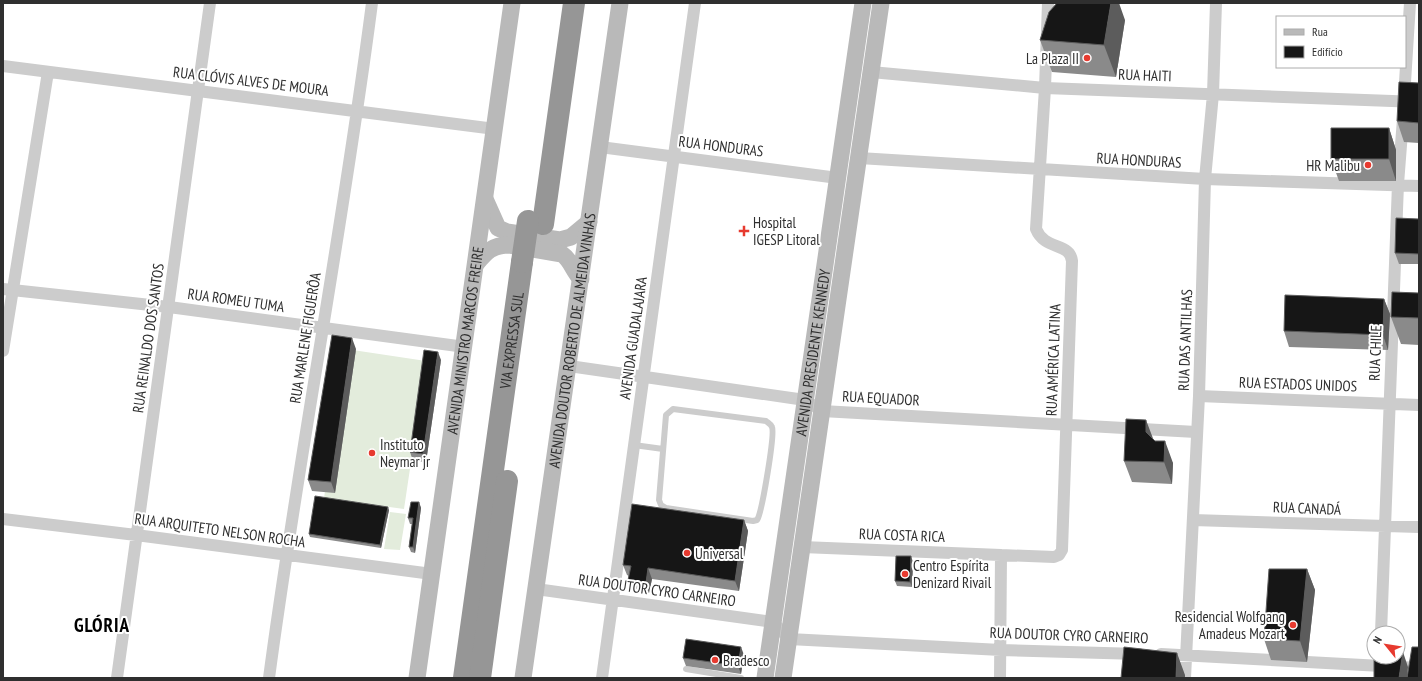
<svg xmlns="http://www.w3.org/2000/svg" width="1422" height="681" font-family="'PT Sans Narrow',sans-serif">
  <rect width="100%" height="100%" fill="#fff"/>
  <path fill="#e3ecdc" d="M346,349L426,361L404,509L324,498Z
    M390,512L406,514L400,550L384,549Z"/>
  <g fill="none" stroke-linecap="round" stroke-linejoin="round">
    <path stroke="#ccc" stroke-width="6" d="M673,409L766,421C768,423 771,424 772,427C775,434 762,513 757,520L753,521L666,508L661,505L659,500L666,415Z
      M634,445L663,449
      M686,669L741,678"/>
    <path stroke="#ccc" stroke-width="12" d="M3,66L495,129
      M871,72L1045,88L1419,102
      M1404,98L1410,3
      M600,147L838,178
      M859,158L1205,179L1419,186
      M3,289L169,307L465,347
      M3,351L48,72
      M569,366L805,400L822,411L1196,432
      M1199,396L1419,405
      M3,519L136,535L432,574
      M1193,520L1419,527
      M802,547L1001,555
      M536,589L773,622L789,639L1001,650L1139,654
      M1381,633L1398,184L1403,119
      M1161,654L1419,668
      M117,678L210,3
      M269,678C299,452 343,229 372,3
      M602,678L695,3
      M1000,678L1001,555L1054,557L1059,555L1062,550L1072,261C1070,242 1045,251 1036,229L1045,88L1048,3
      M1185,678L1199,396L1205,179L1213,94L1216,3"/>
    <g stroke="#b9b9b9" stroke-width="17">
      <path d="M485,199L498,228L507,232L560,240L571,237L589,222"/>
      <path d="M476,264C486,252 492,245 509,245L562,254C571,260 573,271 581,279"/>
      <path id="s1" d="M417,678L512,3"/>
      <path id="s2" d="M523,678L620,3"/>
      <path id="s3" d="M765,678L863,3"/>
      <path d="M783,678L881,3"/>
    </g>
    <g stroke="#969696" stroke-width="22">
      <path d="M543,224L574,3"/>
      <path id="s4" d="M464,678L522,262"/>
      <path d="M480,678L507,481"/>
    </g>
    <path stroke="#969696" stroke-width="22" d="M522,262L528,221"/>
  </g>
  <path fill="#8a8a8a" d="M1125,20L1116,77L1052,72L1040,40Z
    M1419,83V143L1404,142L1397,121Z
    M1389,128L1396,150V181H1339L1331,159Z
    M1419,219V264H1399L1395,253Z
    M1419,293V345L1401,344L1391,317Z
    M1384,299L1390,314L1388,350L1289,347L1284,331Z
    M356,349L335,493L312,491L308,480Z
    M441,360L426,462L413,461L410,452Z
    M1154,440L1173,463L1172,484L1132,482L1124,461Z
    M419,502L421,508L415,553L411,552L409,547L412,524H410L408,518Z
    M389,510L381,548L310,537L309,534Z
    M744,520L748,531L739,591L652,579L649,593L632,591L628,580L629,576L627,575L623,565Z
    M913,562L912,587L897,586L895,581Z
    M1307,569L1315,590L1307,662L1271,660L1264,639Z
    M744,655L741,674L686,666L683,658Z"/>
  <path fill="#5c5c5c" d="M1111,3H1119L1125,20L1116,77L1104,45Z
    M1389,128L1396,150V181L1389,159Z
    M1384,299L1390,314L1388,350L1383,335Z
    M352,338L356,349L335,493L331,482Z
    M438,352L441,360L426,462L423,454Z
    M1146,420L1154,441L1146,432Z
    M1165,441L1173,463L1172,484L1164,462Z
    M419,502L421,508L415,553L413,547Z
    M388,507L389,510L381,548L380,545Z
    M744,520L748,531L739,591L735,581Z
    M911,556L913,562L912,587L910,582Z
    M648,568L652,579L649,593L646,583Z
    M1307,569L1315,590L1307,662L1300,641Z
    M741,647L744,655L741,674L738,666Z
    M1403,652L1408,667L1407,678H1399Z
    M1177,653L1185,675V678H1176Z"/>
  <path fill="#161616" stroke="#5c5c5c" d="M1057,3H1111L1104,45L1040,40L1049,12Z
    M1399,82L1419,83V123L1397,121Z
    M1331,128H1389V159H1331Z
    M1396,218L1419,219V254L1395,253Z
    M1392,292L1419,293V318L1391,317Z
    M1285,295L1384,299L1383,335L1284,331Z
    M332,335L352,338L331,482L308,480Z
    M424,350L438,352L423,454L410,452Z
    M1126,419L1146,420V432L1155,441H1165L1164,462L1124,461Z
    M315,496L388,507L380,545L309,534Z
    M411,502H419L413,547H409L413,518H408Z
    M632,504L744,520L735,581L648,568L646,583L628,580L631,566L623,565Z
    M896,556H911L910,582L895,581Z
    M1269,569H1307L1300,641L1264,639Z
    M686,639L741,647L738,666L683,658Z
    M1124,647L1177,653L1176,678H1121Z
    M1412,647H1419V678H1407Z
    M1398,652H1403L1399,678H1374V657H1398Z"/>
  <g fill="#e73a2f" stroke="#fff" stroke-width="1.5">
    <circle cx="1087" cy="58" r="4"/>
    <circle cx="1368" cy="165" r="4"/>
    <path d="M742 225h4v4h4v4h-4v4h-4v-4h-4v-4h4z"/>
    <circle cx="372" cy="453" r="4"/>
    <circle cx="687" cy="553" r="4"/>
    <circle cx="905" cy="574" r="4"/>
    <circle cx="1293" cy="625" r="4"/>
    <circle cx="715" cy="660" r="4"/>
  </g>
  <g text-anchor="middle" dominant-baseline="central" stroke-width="4" stroke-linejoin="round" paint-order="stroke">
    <g font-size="15" fill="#2f2f2f" stroke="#fff" text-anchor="start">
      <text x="1079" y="58" text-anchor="end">La Plaza II</text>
      <text x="1360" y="165" text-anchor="end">HR Malibu</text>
      <text x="753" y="222">Hospital<tspan x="753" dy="17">IGESP Litoral</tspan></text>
      <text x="380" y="444">Instituto<tspan x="380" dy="17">Neymar jr</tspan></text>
      <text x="695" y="553">Universal</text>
      <text x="913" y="565">Centro Espírita<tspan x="913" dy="17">Denizard Rivail</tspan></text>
      <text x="1285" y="616" text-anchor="end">Residencial Wolfgang<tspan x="1285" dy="17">Amadeus Mozart</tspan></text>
      <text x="723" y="660">Bradesco</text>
    </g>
    <g font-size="15" fill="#2f2f2f" stroke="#fff">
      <text transform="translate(1145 75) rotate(2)">RUA HAITI</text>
      <text transform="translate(251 81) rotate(7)">RUA CLÓVIS ALVES DE MOURA</text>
      <text transform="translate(721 146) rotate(7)">RUA HONDURAS</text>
      <text transform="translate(1139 160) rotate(3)">RUA HONDURAS</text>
      <text transform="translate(236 300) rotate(8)">RUA ROMEU TUMA</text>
      <text transform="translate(148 338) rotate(-82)">RUA REINALDO DOS SANTOS</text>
      <text transform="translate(305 338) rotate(-81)">RUA MARLENE FIGUERÔA</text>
      <text transform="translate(633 338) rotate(-82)">AVENIDA GUADALAJARA</text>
      <text stroke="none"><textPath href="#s4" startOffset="341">VIA EXPRESSA SUL</textPath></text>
      <text transform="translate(1185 340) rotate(-88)">RUA DAS ANTILHAS</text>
      <text stroke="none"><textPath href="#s1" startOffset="341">AVENIDA MINISTRO MARCOS FREIRE</textPath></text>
      <text stroke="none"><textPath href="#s2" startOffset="341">AVENIDA DOUTOR ROBERTO DE ALMEIDA VINHAS</textPath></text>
      <text stroke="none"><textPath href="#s3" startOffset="329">AVENIDA PRESIDENTE KENNEDY</textPath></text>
      <text transform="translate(1375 353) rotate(-88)">RUA CHILE</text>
      <text transform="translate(1053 360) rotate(-88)">RUA AMÉRICA LATINA</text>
      <text transform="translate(1298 384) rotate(2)">RUA ESTADOS UNIDOS</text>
      <text transform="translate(881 398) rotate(3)">RUA EQUADOR</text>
      <text transform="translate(1307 508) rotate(2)">RUA CANADÁ</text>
      <text transform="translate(220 530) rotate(8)">RUA ARQUITETO NELSON ROCHA</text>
      <text transform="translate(902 535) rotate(2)">RUA COSTA RICA</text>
      <text transform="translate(657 590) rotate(8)">RUA DOUTOR CYRO CARNEIRO</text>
      <text transform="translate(1069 635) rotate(2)">RUA DOUTOR CYRO CARNEIRO</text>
    </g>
    <g font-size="19" font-weight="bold" letter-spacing="1" fill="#000" stroke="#fff">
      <text x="102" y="625">GLÓRIA</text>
    </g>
  </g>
  <rect width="1422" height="681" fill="none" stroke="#2f2f2f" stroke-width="8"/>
  <rect x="1276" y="16" width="130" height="52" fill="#ffffff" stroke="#acacac"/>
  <rect x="1284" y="29" width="20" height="6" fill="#b9b9b9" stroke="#acacac"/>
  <text x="1312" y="36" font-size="12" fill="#2f2f2f">Rua</text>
  <rect x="1284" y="46" width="20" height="12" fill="#161616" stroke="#acacac"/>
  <text x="1312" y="56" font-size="12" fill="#2f2f2f">Edifício</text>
  <g transform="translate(1386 645) rotate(300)"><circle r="19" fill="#ffffff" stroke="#acacac"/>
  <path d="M0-3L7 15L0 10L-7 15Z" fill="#e73a2f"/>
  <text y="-6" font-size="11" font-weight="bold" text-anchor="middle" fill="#2f2f2f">N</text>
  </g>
</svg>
